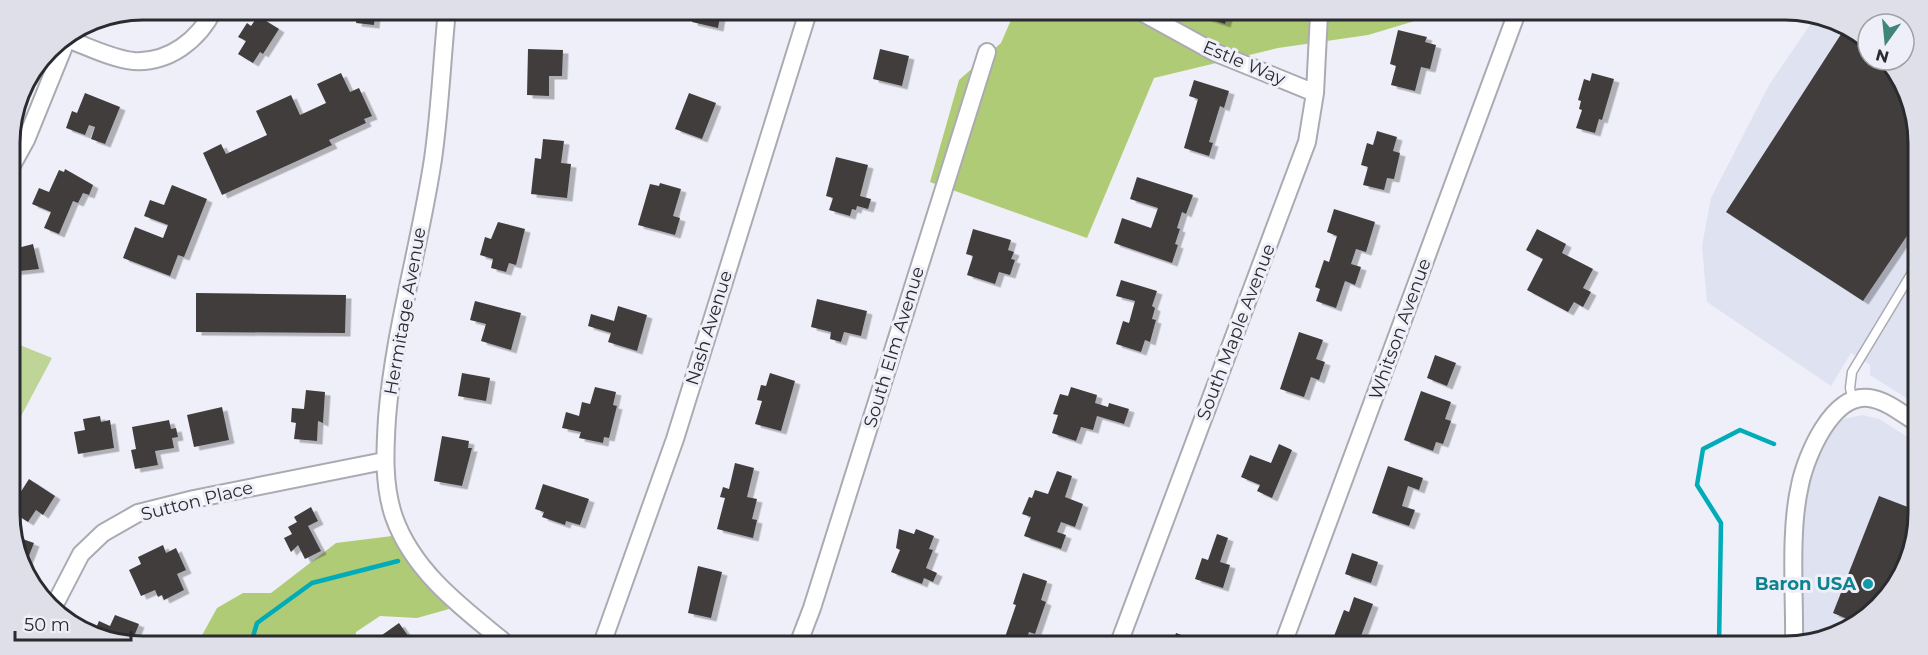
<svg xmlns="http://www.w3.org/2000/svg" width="1928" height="655" font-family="Montserrat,sans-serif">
  <defs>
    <filter id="shadow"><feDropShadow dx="5.5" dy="3.5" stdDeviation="0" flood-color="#0004"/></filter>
  </defs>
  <rect width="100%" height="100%" fill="#eeeff8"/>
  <path fill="#dfe2f1" d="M1816,16H1828L1868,43V60H1888L1918,125L1914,403L1870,375V365L1851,353L1831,386L1707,302L1702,246L1711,198L1769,85Z
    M1862,415L1879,419L1914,441L1912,555L1866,619L1803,642V500L1819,451L1830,431L1843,419Z"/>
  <path fill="#bfd497" d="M10,341L52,358L11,435Z"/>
  <path fill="#b0cb76" d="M1014,13L1438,14L1368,35L1278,48L1154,78L1087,238L930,182L959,80L1001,43Z
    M392,536L409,564L449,609L417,618L380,616L356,632L355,640L200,639L217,608L243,593H271L336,543Z"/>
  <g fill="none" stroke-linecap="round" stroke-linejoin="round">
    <path stroke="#00acb7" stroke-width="4.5" d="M252,640L257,623L312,583L398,561
      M1719,645L1721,523L1697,485L1703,449L1740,430L1774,444"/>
  </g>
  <path fill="#433c3e" filter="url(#shadow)" d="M358,10H388L387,16L375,15L374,25L356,23Z
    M694,11H721L718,28L692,22Z
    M1191,13L1228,14L1225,24Z
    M258,16L279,29L263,54L260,52L253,63L238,54L246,41L238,37L247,23L251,26Z
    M1845,28L1868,43V60H1888L1918,125L1917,221L1863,301L1726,212Z
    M1398,30L1427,37L1425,42L1436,45L1430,69L1421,67L1415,91L1391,85L1396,66L1390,64Z
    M528,49L563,50L562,76H549V96L527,95Z
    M880,49L909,56L902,86L873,79Z
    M341,73L350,92L359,88L372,116L364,119L366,123L329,140L332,145L222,195L203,153L221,144L226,154L267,135L256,111L291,95L300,115L326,103L317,84Z
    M1592,73L1614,79L1602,120L1599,119L1595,133L1576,128L1582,110L1579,109L1581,101L1578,100L1584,79L1590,81Z
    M1194,80L1229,91L1224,108L1220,106L1209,142L1213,143L1209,156L1184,148L1198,99L1189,96Z
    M85,93L120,107L105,144L91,139L95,127L89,125L85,135L66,128L72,111L77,113Z
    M689,93L716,103L702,139L675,129Z
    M1377,131L1397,137L1393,151L1400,153L1394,179L1387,178L1384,190L1363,185L1368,167L1361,165L1367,143L1373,145Z
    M543,139L564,141L561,163L571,164L567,198L531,194L535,158L541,159Z
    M836,157L868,165L860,196L871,199L868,209L857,206L856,210L852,209L850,216L829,210L833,198L826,196Z
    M65,169L93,185L89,195L83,193L78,203L73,201L59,234L44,228L51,212L32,204L39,188L49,192L59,170L64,172Z
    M1137,177L1193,195L1186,214L1182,212L1177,228L1180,229L1175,244L1178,245L1172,263L1114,243L1122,218L1151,228L1158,208L1130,199Z
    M660,183L681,189L673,216L680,218L675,235L638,225L650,184L659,186Z
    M172,185L207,199L184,257L178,255L170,276L123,258L135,227L163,238L168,225L144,216L150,200L164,205Z
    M1334,209L1375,222L1366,252L1356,249L1351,264L1361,267L1355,285L1345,281L1336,308L1316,301L1320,289L1315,287L1324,260L1329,262L1337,236L1327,232Z
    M498,222L525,229L516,265L509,263L506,272L491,268L493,259L480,255L485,237L491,239Z
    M973,229L1011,240L1008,250L1014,252L1011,259L1015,260L1010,275L999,272L995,284L967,275L973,256L966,254Z
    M1537,229L1566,244L1562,253L1593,269L1583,288L1591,292L1583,307L1574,302L1568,312L1527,290L1543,259L1526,250Z
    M12,240L14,249L33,244L39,269L10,272V241Z
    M1121,280L1157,291L1152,306L1155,308L1152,319L1156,320L1150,342L1145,340L1141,352L1116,344L1123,321L1129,323L1135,301L1116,296Z
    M196,293L346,295L345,333L196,332Z
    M817,299L867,311L861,336L844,332L841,342L830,339L831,332L811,327Z
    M475,301L521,313L511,350L481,341L486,324L470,320Z
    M618,306L647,315L637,351L608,342L611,333L588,326L591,314L614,321Z
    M1299,332L1323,340L1316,359L1325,362L1319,380L1311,377L1304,397L1280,389Z
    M1435,355L1456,363L1447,386L1427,378Z
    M462,373L490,378L486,401L458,396Z
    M770,373L795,381L781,431L755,424L762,401L757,400L761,385L766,386Z
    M595,387L616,392L613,405L617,406L609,438L604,437L603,443L579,438L581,432L562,428L566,412L579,416L582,402L590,404Z
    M1071,387L1097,395L1095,403L1108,407L1109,403L1129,409L1124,424L1097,416L1093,430L1081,427L1076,441L1052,433L1058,415L1053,414L1060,394L1068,396Z
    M306,390L325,392L323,423L318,421L317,441L294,439L296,423L291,422L292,408L304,409Z
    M1421,391L1451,402L1445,419L1451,421L1443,444L1436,442L1433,451L1404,440Z
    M222,407L229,440L194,447L187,415Z
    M100,416L101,422L110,420L114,448L78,454L74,432L85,430L83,419Z
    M169,420L171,429L176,428L178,437L172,438L174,448L155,451L158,465L135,469L131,450L136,449L132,427Z
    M442,436L469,441L468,448H472L462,486L434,481Z
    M1279,444L1292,450L1272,498L1257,491L1260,485L1241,477L1250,455L1271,463Z
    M735,463L754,468L747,497L757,499L752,519L757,520L753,538L717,529L725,498L720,497L723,487L729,489Z
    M1388,466L1423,478L1419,490L1408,486L1402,506L1415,510L1409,526L1372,513Z
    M1057,471L1072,476L1065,497L1083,504L1075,527L1061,522L1057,532L1066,535L1061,549L1024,536L1031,517L1022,514L1029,497L1032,498L1035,490L1048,494Z
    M29,479L55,496L43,515L36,510L28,522L11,511V507Z
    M543,484L589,499L580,525L566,521L565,525L542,517L544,512L535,509Z
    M1879,496L1913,509L1912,555L1866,619L1848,625L1850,620L1833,613Z
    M311,507L318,521L308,526L321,551L305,559L298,545L291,552L284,538L292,534L288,527L297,522L294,517Z
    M899,529L914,534L916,529L934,536L929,549L933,550L926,568L937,573L933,582L924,578L922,584L891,572L900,550L896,548Z
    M1217,534L1228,538L1220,562L1230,565L1223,588L1195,579L1202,558L1208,560Z
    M11,535L34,543L25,566L12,538Z
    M163,545L166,553L176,548L186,570L177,574L184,590L164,600L162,595L158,597L155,590L141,596L129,570L141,564L138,557Z
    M1352,553L1378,562L1371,583L1345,574Z
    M698,566L722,572L711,618L688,613Z
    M1023,573L1047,581L1041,600L1046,602L1035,634L1029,632L1025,643H1003L1016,605L1013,604Z
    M1354,597L1373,604L1358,644H1331L1344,610L1349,612Z
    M115,615L139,624L133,639H100L93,635L99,621L110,626Z
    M399,623L411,640H375Z
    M1176,633L1203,643H1173Z"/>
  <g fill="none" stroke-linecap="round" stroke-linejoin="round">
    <g stroke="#aaabb2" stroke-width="11">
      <path id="service" d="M1853,401L1850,388L1852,372L1916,266"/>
    </g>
    <g stroke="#aaabb2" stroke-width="20">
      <path id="minor" d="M447,10C442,60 440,110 433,159C420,246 394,330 387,418C385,450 383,485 394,517C413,571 461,607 503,641
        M1143,13L1214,52L1315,93
        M67,39C87,46 112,59 134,61C169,63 199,40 214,9
        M10,169L26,140L67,39L62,37
        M53,608L81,554L103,533L138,513L194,499L384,461
        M603,641L675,439L808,12
        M799,642L812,608L987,52
        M1119,643L1307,142L1315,93L1319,14
        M1283,644L1516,15
        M1794,646C1795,596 1789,532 1800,485C1806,456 1832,393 1869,398C1885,400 1900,412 1914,421"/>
    </g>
    <use href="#service" stroke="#fff" stroke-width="8"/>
    <use href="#minor" stroke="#fff" stroke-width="16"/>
  </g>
  <circle fill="#0f9aa8" stroke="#eeeff8" stroke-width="2" cx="1868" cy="584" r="6"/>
  <g text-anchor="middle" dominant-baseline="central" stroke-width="6" stroke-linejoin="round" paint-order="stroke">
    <g font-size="18" fill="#2a2b2e" stroke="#eeeff8">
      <text transform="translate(1244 63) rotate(23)">Estle Way</text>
      <text transform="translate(405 311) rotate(-80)">Hermitage Avenue</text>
      <text transform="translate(709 328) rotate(-73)">Nash Avenue</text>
      <text transform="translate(1400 329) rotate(-70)">Whitson Avenue</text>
      <text transform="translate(1236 332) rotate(-69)">South Maple Avenue</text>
      <text transform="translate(894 347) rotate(-73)">South Elm Avenue</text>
      <text transform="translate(197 501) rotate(-14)">Sutton Place</text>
    </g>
    <g font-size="18" font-weight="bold" fill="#0d838f" stroke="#eeeff8" text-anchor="end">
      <text x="1856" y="584">Baron USA</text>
    </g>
  </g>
  <path d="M0 0H1928V655H0ZM143 20H1785A123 123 0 0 1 1908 143V513A123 123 0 0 1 1785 636H143A123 123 0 0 1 20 513V143A123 123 0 0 1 143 20Z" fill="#dedfe8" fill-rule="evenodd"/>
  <path fill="none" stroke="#2a2b2e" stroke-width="3" d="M143 20H1785A123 123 0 0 1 1908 143V513A123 123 0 0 1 1785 636H143A123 123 0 0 1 20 513V143A123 123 0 0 1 143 20Z"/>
  <g transform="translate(1886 42) rotate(195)"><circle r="28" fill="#eeeff8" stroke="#a0a1a7" stroke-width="1.5"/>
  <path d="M0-4.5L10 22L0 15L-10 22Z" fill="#3f857b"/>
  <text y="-9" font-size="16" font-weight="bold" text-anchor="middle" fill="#2a2b2e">N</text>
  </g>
  <path d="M15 631v9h116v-9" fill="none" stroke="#2a2b2e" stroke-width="3"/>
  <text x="24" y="631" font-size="18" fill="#2a2b2e" stroke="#eeeff8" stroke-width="4.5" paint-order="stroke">50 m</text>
</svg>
